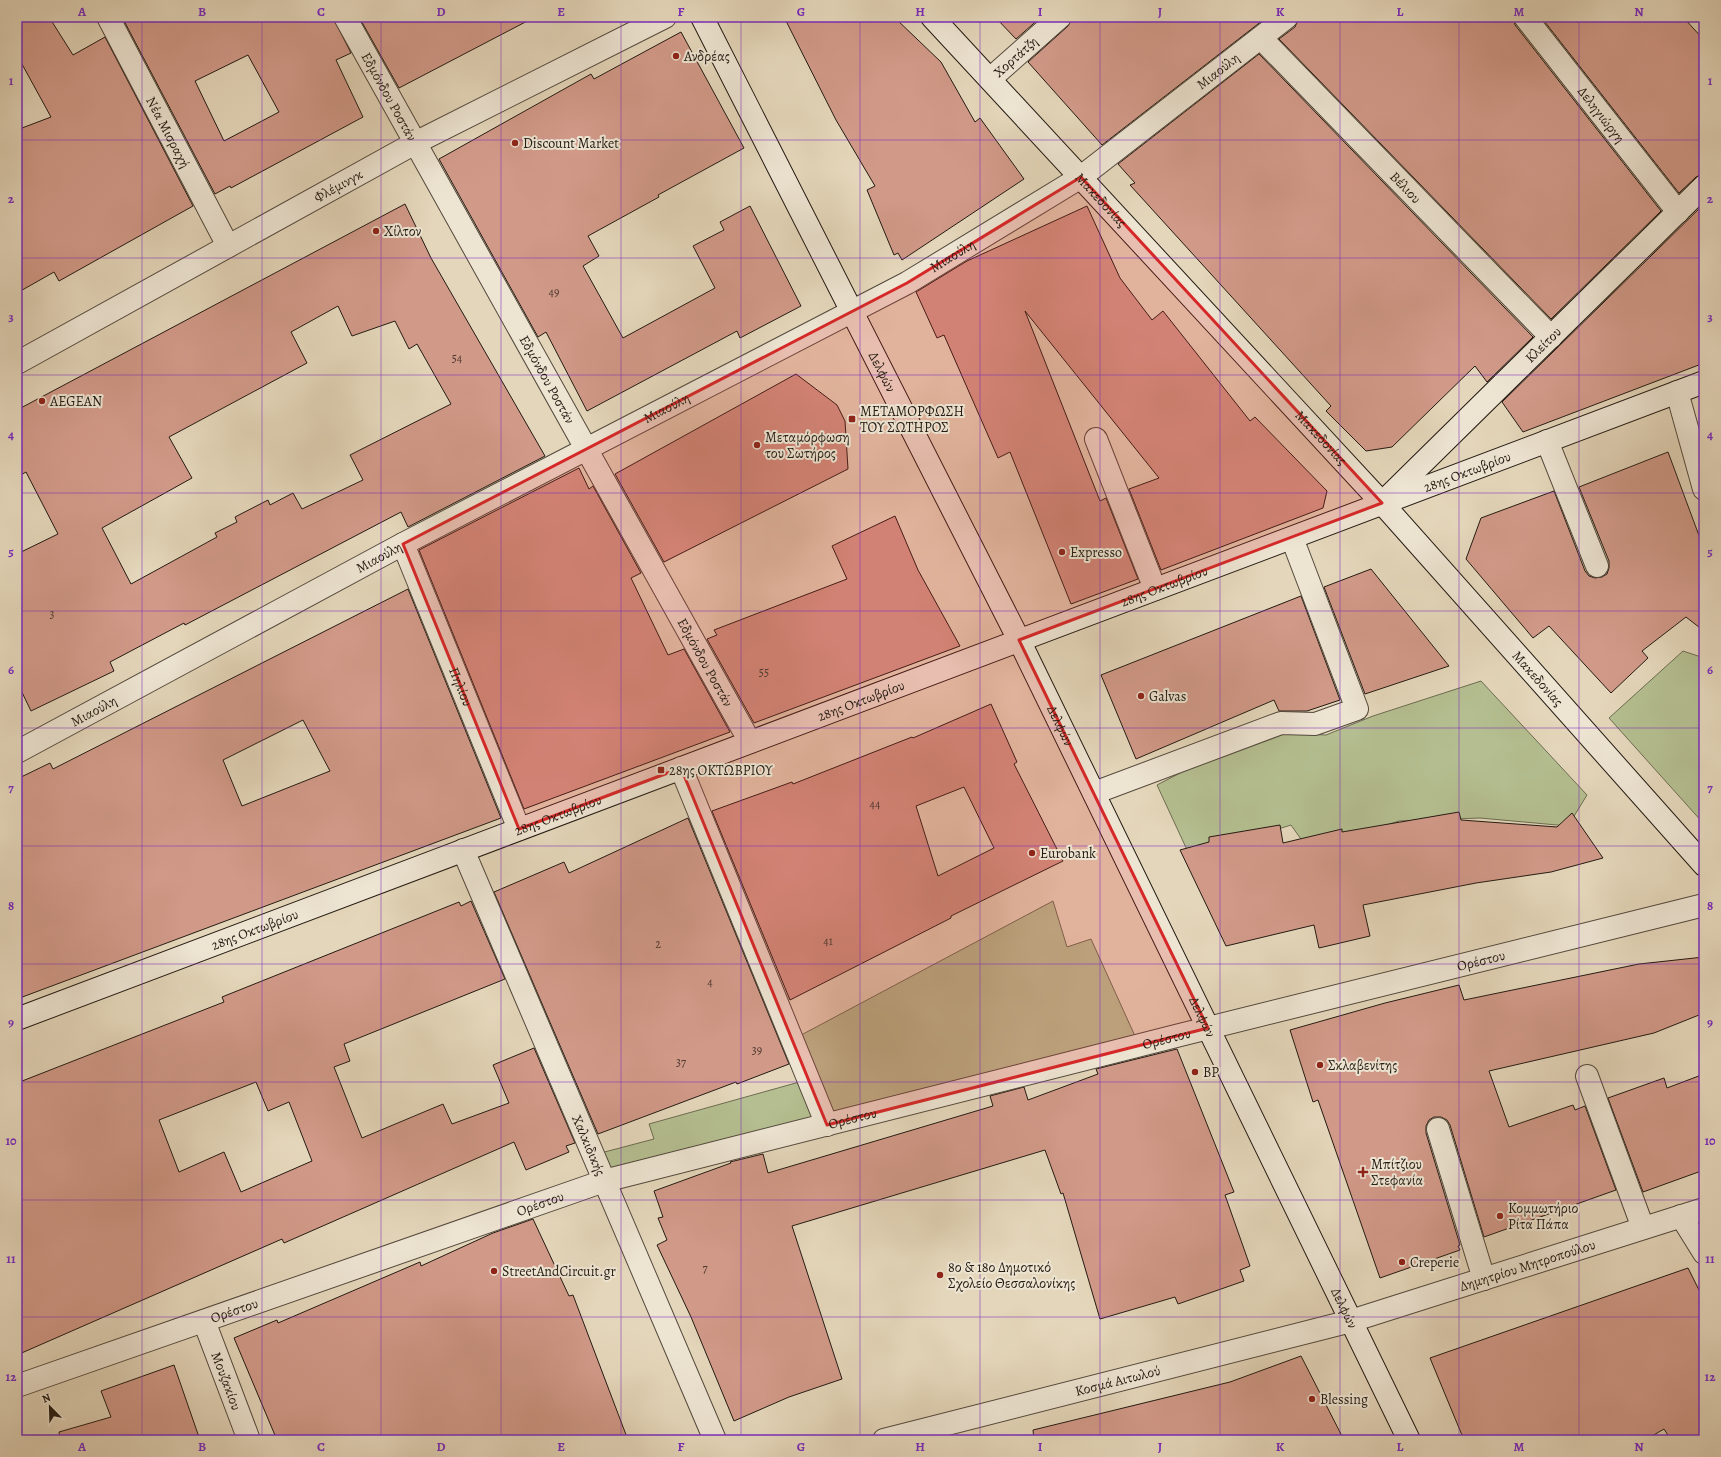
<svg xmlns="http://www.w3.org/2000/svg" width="1721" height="1457" font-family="Alegreya,serif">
  <rect width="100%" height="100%" fill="#e4d6ba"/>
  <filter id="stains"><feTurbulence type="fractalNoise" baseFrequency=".005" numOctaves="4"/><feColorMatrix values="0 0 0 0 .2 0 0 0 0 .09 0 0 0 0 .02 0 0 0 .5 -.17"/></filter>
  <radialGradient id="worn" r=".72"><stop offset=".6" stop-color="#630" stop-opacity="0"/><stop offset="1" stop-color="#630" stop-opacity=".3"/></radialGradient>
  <path fill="#b4be90" stroke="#6c6c51" d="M1683,651L1704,658V824L1609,718Z
    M1481,681L1587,795L1568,826L1480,818L1399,821L1371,830L1303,842L1291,825L1259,835L1188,852L1157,785L1228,748L1281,733L1326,735L1373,716Z
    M1053,901L1067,947L1091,939L1135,1036L602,1170L597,1154L654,1139L649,1124L803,1081L788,1042Z"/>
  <path fill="#d19988" stroke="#231a12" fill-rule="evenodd" d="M17,17H49L73,55L105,37L193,206L59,281L54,272L17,293V156L22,128L51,117L17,55Z
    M122,17H333L351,53L336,60L363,117L231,188L230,186L215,194ZM248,55L279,112L224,141L195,81Z
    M359,17H535L399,88Z
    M784,17H894L941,62L975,122L980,118L1024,179L902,260L898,253L894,255L867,190L875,186L836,120Z
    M995,17H1041L1016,39Z
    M1072,17H1267L1102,145L1028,62L1068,26Z
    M1299,17H1513L1515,25L1661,211L1551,319L1279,39L1295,27Z
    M1541,17H1683L1704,40V174L1696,177L1679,193Z
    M681,32L744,148L658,195L659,197L588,236L599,256L583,266L623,338L715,288L693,246L724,230L720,222L750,206L801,306L740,338L737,331L587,411L546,332L538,337L439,159L591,74L594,79Z
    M1259,54L1533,337L1487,382L1475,366L1392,447L1366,451L1326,411L1331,406L1130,185L1135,183L1118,164Z
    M405,204L431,258L545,456L408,527L401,512L185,625L184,623L110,662L114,671L31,711L17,682V554L58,534L26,472L17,477V410ZM338,306L352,336L395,321L409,349L417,344L451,404L350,455L363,480L302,509L293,493L270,505L268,500L235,517L237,522L215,533L217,537L131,584L102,528L192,478L169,437L307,363L291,332Z
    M1704,204V363L1523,432L1502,402Z
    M1087,206L1120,278L1152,320L1163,311L1250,421L1255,417L1327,491L1323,508L1161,570L1129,489L1159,478L1025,311L1100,501L1106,498L1138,579L1071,604L1010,452L998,458L944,335L937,338L916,292L967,261Z
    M796,374L837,405L845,421L848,469L664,562L615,474Z
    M1668,452L1704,549V631L1686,617L1642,651L1648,658L1611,693L1549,626L1533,638L1466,559L1481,518L1554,491L1585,571L1589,576L1595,578L1602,577L1607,574L1609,568V561L1579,487Z
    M579,468L589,489L593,486L641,573L631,578L668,655L684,649L730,732L524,809L419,550Z
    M895,516L918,570L960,646L754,723L707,639L717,635L714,630L847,579L832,546Z
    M1371,569L1449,666L1365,694L1324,587Z
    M408,589L501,818L17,999V779L50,763L53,769ZM303,720L330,771L242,806L223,760Z
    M1301,596L1340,700L1307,711H1279L1274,700L1136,759L1101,675Z
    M991,704L1017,762L1014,764L1063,861L951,916V918L790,1000L712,811L792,782L793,784L912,737L913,738ZM964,787L994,848L938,876L916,806Z
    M1459,812L1461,820L1557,827L1572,813L1603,858L1551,872L1476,883L1363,905L1370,936L1319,948L1314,925L1226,946L1180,850L1209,842V837L1280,825L1283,843L1342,829V832Z
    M688,818L789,1064L737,1084L736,1082L598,1134L494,892L564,862L569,873Z
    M471,901L505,979L344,1044L350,1061L334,1067L362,1138L443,1104L452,1124L509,1103L493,1065L534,1048L575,1143L566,1146L569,1152L526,1170L514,1142L284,1243L282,1239L17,1355V1083L224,1002L222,997L459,902L461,906ZM256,1082L268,1111L289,1102L312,1161L241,1192L224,1152L179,1172L159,1120Z
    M1704,957V1013L1654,1033L1489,1071L1509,1127L1573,1105L1575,1110L1585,1106L1616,1190L1484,1237L1450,1125L1447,1120L1441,1117H1434L1429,1120L1426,1126V1133L1460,1245L1458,1246L1460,1250L1380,1278L1318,1100L1313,1102L1290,1030L1385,1003L1459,985L1464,1000L1639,964Z
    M1177,1049L1234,1192L1225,1195L1250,1266L1240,1270L1244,1281L1178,1304L1175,1297L1100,1319L1063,1193L1061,1194L1045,1150L792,1226L842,1379L789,1397L734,1421L691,1317L657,1245L667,1240L658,1218L663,1217L654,1191L731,1163L730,1162L763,1154L768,1173L993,1106L990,1096L1024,1087L1028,1100L1098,1074L1096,1069Z
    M1704,1074V1170L1643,1192L1608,1098L1664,1078L1667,1088Z
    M533,1219L569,1296L573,1295L628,1440H277L234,1338L277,1320L278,1323L420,1262L421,1266L493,1233Z
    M1688,1268L1704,1300V1440H1671L1664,1429L1645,1440H1464L1430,1358Z
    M1301,1356L1344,1440H1034L1033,1430L1230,1382Z
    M174,1365L200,1440H60L59,1432L111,1417L101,1391Z"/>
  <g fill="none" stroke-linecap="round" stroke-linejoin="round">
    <g stroke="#53493c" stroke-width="24">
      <g id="street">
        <path id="s1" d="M108,17L228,246"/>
        <path id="s2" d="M345,17L750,742"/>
        <path id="s3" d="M1525,17L1678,212"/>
        <path id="s4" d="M1261,38L1551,337"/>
        <path id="s5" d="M990,79L1060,17"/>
        <path id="s6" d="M17,363L415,143L665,17"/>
        <path d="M1677,392L1704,489"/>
        <path d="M1096,439L1155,589"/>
        <path d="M1547,441L1597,566"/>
        <path id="s7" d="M403,544L519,829"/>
        <path id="s8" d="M17,752L403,544L907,283L1081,177L1287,17"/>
        <path d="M681,768L827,1125"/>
        <path d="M1094,793L1281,723L1315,724L1357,709L1292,538"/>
        <path id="s9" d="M463,850L715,1440"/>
        <path d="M1587,1076L1643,1228"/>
        <path d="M1438,1129L1484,1279"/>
        <path d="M1681,1216L1704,1253"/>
        <path id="s10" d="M204,1321L249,1440"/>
        <path id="s11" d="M17,1386L604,1181L1180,1035L1704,905"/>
        <path id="s12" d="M884,1440L1351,1321L1704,1209"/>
      </g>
    </g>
    <g stroke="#231a12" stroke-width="24">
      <g id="secondary">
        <path id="s13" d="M702,17L1019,640L1409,1440"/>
        <path id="s14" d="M932,17L1382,503L1704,865"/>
        <path id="s15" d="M1389,496L1704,186"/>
        <path id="s16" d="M17,1019L1704,382"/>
      </g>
    </g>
    <use href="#street" stroke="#ede4d2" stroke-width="22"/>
    <use href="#secondary" stroke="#ede4d2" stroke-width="22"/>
  </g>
  <path fill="#d62828" fill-opacity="0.2" stroke="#d62828" stroke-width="3" stroke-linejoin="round" d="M1081,177L1382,503L1019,640L1208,1028L827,1125L681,768L519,829L403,544L907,283Z"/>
  <path fill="none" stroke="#7b2cbf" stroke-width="1" stroke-opacity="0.55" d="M142,17V1440M262,17V1440M381,17V1440M501,17V1440M621,17V1440M741,17V1440M860,17V1440M980,17V1440M1100,17V1440M1220,17V1440M1340,17V1440M1459,17V1440M1579,17V1440M17,140H1704M17,258H1704M17,375H1704M17,493H1704M17,611H1704M17,728H1704M17,846H1704M17,964H1704M17,1082H1704M17,1200H1704M17,1317H1704"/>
  <g fill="#8f2418" stroke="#ede4d2" stroke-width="1.5">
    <circle cx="676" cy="56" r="4"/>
    <circle cx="515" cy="143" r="4"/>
    <circle cx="376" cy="231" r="4"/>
    <circle cx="42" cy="401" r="4"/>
    <rect x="848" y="415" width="8" height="8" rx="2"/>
    <circle cx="757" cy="445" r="4"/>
    <circle cx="1062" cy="552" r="4"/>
    <circle cx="1141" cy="696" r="4"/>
    <rect x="657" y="766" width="8" height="8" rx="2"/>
    <circle cx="1032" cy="853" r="4"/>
    <circle cx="1320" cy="1065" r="4"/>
    <circle cx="1195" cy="1072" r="4"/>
    <path d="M1361 1166h4v4h4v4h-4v4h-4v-4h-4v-4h4z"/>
    <circle cx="1500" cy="1216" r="4"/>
    <circle cx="1402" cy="1262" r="4"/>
    <circle cx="494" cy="1271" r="4"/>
    <circle cx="940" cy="1275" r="4"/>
    <circle cx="1312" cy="1399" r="4"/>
  </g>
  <g text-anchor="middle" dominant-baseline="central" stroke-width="4" stroke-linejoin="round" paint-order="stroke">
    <g font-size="12" fill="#4e3a30">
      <text x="554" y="292">49</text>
      <text x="457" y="358">54</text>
      <text x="52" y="614">3</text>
      <text x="764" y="672">55</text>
      <text x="875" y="804">44</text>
      <text x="828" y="941">41</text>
      <text x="658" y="944">2</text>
      <text x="710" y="982">4</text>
      <text x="757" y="1050">39</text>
      <text x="681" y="1062">37</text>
      <text x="705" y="1268">7</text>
    </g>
    <g font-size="14" fill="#231a12" stroke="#ede4d2" text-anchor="start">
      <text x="684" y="56">Ανδρέας</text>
      <text x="523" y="143">Discount Market</text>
      <text x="384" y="231">Χίλτον</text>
      <text x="50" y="401">AEGEAN</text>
      <text x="860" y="411">ΜΕΤΑΜΟΡΦΩΣΗ<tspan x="860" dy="16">ΤΟΥ ΣΩΤΗΡΟΣ</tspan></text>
      <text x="765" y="437">Μεταμόρφωση<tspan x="765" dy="16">του Σωτήρος</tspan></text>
      <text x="1070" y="552">Expresso</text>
      <text x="1149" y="696">Galvas</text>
      <text x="669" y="770">28ης ΟΚΤΩΒΡΙΟΥ</text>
      <text x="1040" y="853">Eurobank</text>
      <text x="1328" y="1065">Σκλαβενίτης</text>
      <text x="1203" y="1072">BP</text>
      <text x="1371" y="1164">Μπίτζιου<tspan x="1371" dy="16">Στεφανία</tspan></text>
      <text x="1508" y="1208">Κομμωτήριο<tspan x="1508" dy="16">Ρίτα Πάπα</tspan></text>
      <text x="1410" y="1262">Creperie</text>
      <text x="948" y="1267">8ο &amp; 18ο Δημοτικό<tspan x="948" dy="16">Σχολείο Θεσσαλονίκης</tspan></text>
      <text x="502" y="1271">StreetAndCircuit.gr</text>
      <text x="1320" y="1399">Blessing</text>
    </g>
    <g font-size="14" fill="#231a12" stroke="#ede4d2">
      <text stroke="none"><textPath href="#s5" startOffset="34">Χορτάτζη</textPath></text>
      <text stroke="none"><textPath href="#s8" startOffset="1383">Μιαούλη</textPath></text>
      <text stroke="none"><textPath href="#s2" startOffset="91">Εδμόνδου Ροστάν</textPath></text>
      <text stroke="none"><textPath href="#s3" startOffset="124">Δεληγιώργη</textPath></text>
      <text stroke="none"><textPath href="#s1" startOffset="130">Νέα Μισραχή</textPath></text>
      <text stroke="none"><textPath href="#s6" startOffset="367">Φλέμινγκ</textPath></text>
      <text stroke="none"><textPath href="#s4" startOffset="208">Βέλιου</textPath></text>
      <text stroke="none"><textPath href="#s14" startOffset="249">Μακεδονίας</textPath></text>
      <text stroke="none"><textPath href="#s8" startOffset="1059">Μιαούλη</textPath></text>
      <text stroke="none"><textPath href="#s15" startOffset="216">Κλείτου</textPath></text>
      <text stroke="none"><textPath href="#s13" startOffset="398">Δελφών</textPath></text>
      <text stroke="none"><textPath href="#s2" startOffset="415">Εδμόνδου Ροστάν</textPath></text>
      <text stroke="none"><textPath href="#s8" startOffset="735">Μιαούλη</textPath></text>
      <text stroke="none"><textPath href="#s14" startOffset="573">Μακεδονίας</textPath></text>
      <text stroke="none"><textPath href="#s16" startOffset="1550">28ης Οκτωβρίου</textPath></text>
      <text stroke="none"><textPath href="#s8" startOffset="411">Μιαούλη</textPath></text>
      <text stroke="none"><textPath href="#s16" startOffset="1226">28ης Οκτωβρίου</textPath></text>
      <text stroke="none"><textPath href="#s2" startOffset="739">Εδμόνδου Ροστάν</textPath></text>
      <text stroke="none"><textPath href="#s14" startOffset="897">Μακεδονίας</textPath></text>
      <text stroke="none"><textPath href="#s7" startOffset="154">Πηλίου</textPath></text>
      <text stroke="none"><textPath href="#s16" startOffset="902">28ης Οκτωβρίου</textPath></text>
      <text stroke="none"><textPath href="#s8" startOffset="87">Μιαούλη</textPath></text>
      <text stroke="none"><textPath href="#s13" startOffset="794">Δελφών</textPath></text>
      <text stroke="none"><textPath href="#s16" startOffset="578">28ης Οκτωβρίου</textPath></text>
      <text stroke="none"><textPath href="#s16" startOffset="254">28ης Οκτωβρίου</textPath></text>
      <text stroke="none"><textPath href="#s11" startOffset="1526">Ορέστου</textPath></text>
      <text stroke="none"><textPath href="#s13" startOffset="1118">Δελφών</textPath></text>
      <text stroke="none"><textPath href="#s11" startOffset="1202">Ορέστου</textPath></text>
      <text stroke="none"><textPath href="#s11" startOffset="878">Ορέστου</textPath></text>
      <text stroke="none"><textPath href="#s9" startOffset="321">Χαλκιδικής</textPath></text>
      <text stroke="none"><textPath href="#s11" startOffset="554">Ορέστου</textPath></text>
      <text stroke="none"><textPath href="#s12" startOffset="667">Δημητρίου Μητροπούλου</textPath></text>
      <text stroke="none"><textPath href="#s13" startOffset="1442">Δελφών</textPath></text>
      <text stroke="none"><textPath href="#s11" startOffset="230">Ορέστου</textPath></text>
      <text stroke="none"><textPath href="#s12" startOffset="241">Κοσμά Αιτωλού</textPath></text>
      <text stroke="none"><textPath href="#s10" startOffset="64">Μουζακίου</textPath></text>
    </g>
  </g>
  <rect width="1721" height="1457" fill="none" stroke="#e4d6ba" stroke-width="44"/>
  <g transform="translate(50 1407) rotate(337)" stroke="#ede4d2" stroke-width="3" paint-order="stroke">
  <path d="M0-3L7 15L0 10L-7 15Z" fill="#231a12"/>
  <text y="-6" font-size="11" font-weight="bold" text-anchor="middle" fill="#231a12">N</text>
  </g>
  <rect x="22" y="22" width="1677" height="1413" fill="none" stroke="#7b2cbf" stroke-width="1.5"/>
  <g font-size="13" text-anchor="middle" font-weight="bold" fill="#7b2cbf">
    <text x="82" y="16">A</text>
    <text x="202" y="16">B</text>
    <text x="321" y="16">C</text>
    <text x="441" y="16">D</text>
    <text x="561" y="16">E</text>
    <text x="681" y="16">F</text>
    <text x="801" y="16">G</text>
    <text x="920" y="16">H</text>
    <text x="1040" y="16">I</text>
    <text x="1160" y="16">J</text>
    <text x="1280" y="16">K</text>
    <text x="1400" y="16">L</text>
    <text x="1519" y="16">M</text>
    <text x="1639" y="16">N</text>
    <text x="11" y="85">1</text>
    <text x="1710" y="85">1</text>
    <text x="11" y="203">2</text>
    <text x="1710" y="203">2</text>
    <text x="11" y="321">3</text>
    <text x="1710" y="321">3</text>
    <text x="11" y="439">4</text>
    <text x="1710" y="439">4</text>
    <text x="11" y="556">5</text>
    <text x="1710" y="556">5</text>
    <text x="11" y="674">6</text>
    <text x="1710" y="674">6</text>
    <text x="11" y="792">7</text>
    <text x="1710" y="792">7</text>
    <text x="11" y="910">8</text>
    <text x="1710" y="910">8</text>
    <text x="11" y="1027">9</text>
    <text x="1710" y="1027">9</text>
    <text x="11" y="1145">10</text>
    <text x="1710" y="1145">10</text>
    <text x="11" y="1263">11</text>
    <text x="1710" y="1263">11</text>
    <text x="11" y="1381">12</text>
    <text x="1710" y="1381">12</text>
    <text x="82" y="1451">A</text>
    <text x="202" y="1451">B</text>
    <text x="321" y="1451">C</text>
    <text x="441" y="1451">D</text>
    <text x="561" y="1451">E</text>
    <text x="681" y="1451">F</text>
    <text x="801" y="1451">G</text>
    <text x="920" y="1451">H</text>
    <text x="1040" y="1451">I</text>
    <text x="1160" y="1451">J</text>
    <text x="1280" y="1451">K</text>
    <text x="1400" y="1451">L</text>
    <text x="1519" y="1451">M</text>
    <text x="1639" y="1451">N</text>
  </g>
  <rect width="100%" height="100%" filter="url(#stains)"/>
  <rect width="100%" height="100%" fill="url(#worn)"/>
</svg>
